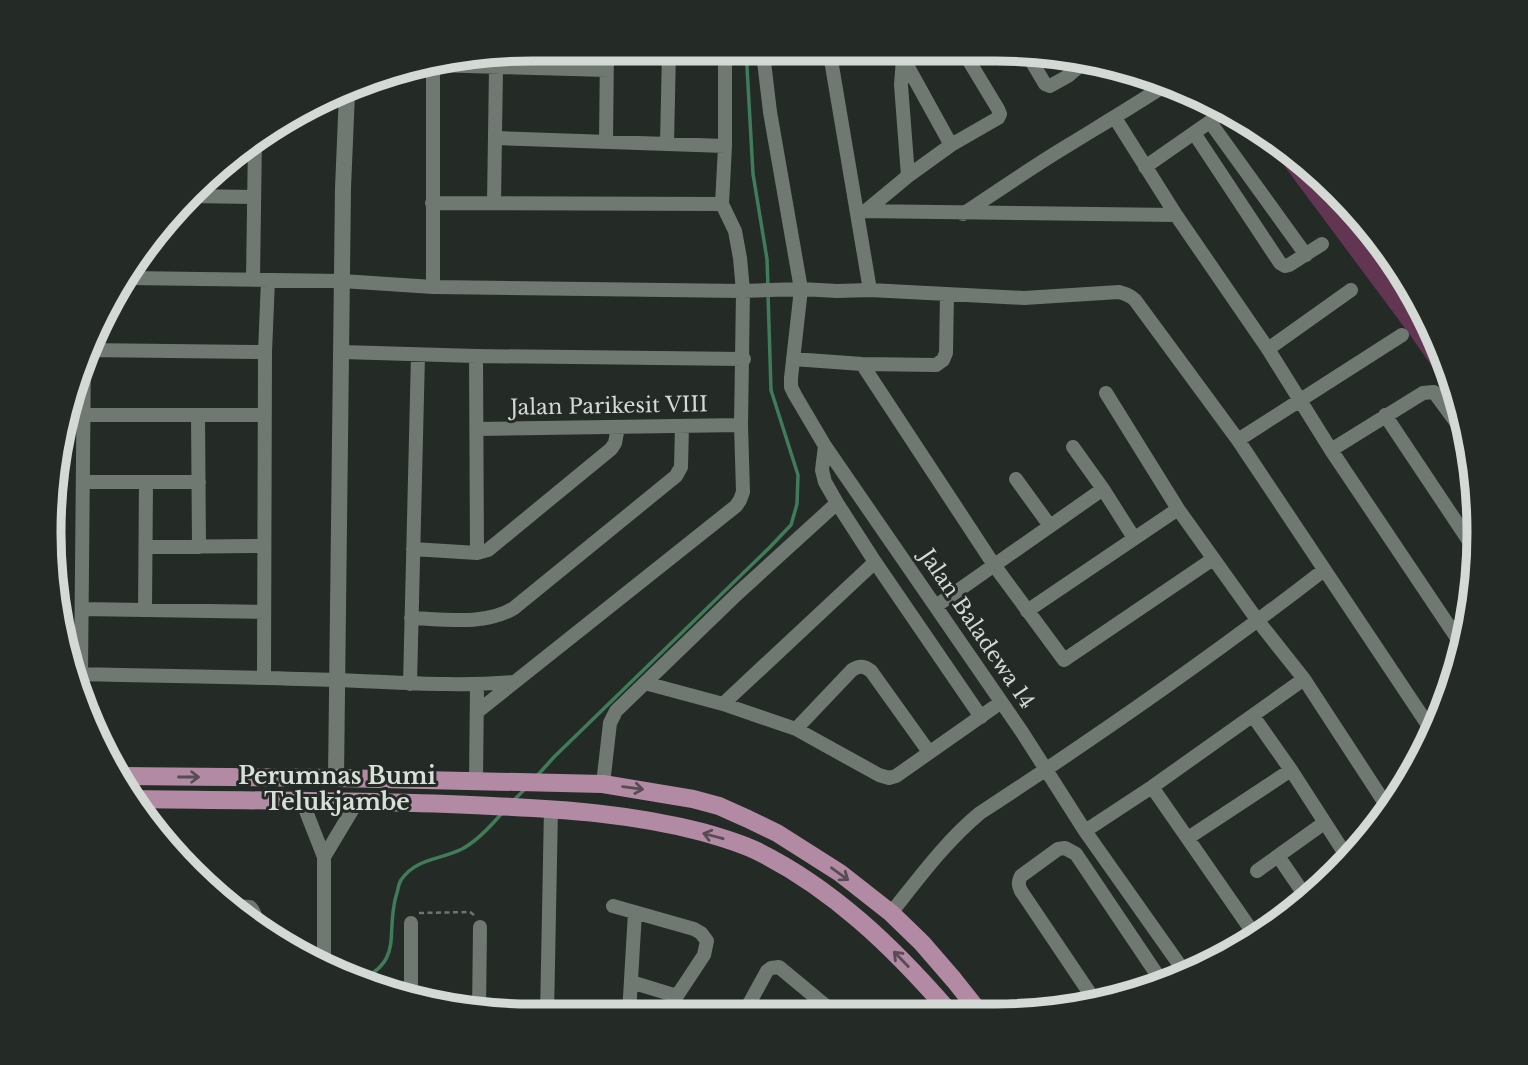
<svg xmlns="http://www.w3.org/2000/svg" width="1528" height="1065" font-family="'Libre Baskerville',serif">
  <rect width="100%" height="100%" fill="#242a25"/>
  <path fill="#623652" d="M1256,128L1338,191L1398,264L1442,348L1454,388H1447L1410,335Z"/>
  <g fill="none" stroke-linecap="round" stroke-linejoin="round">
    <path stroke="#407c59" stroke-width="3.5" d="M748,53L747,67L753,174L767,259L768,287
      M536,777L554,757L769,548L791,525L797,504L798,475L771,390L768,294
      M514,800L526,788
      M357,982C405,960 385,936 396,896C398,891 398,885 401,880C416,858 440,860 462,849C477,841 491,826 502,813"/>
    <path stroke="#6f7470" stroke-width="2.5" stroke-dasharray="5 3.5" stroke-linecap="butt" d="M419,913L470,912L474,915"/>
    <path stroke="#707872" stroke-width="14" d="M763,53L770,112L801,289L791,378V387L795,395L825,446L1022,732L1085,831L1186,974
      M830,54L870,290
      M906,55L903,58L901,85L908,176
      M1029,57L1045,84L1050,86L1068,76L1089,58
      M903,58L951,145
      M433,65L607,70
      M1115,118L1176,215L1268,349L1331,450L1463,647
      M1210,122L1306,255
      M1194,133L1280,263L1285,266L1289,265L1322,244
      M495,138L725,146
      M606,142L607,50
      M667,144L669,51
      M1145,167L1224,112
      M189,196L253,197
      M432,203L722,204
      M494,203L496,67
      M867,210L908,176L951,145L998,118L1000,114L998,109L966,56
      M858,211L1176,215
      M963,214C999,190 1035,165 1072,143C1103,124 1133,106 1164,86
      M129,278L342,281L433,287L743,291L801,289L837,291L870,290L1024,298L1119,292C1126,294 1130,295 1135,300L1238,440L1434,734
      M253,279L255,139
      M433,287V62
      M1268,349L1351,290
      M85,350L265,352
      M342,352L476,356L744,359
      M476,356L477,553
      M793,359L862,364L936,365L943,360L946,353L947,294
      M862,364L994,565L1064,660L1213,559
      M1106,393L1178,509L1258,621L1304,679L1390,811
      M83,415H265
      M198,415L199,547
      M1385,415L1477,553
      M477,429L741,425
      M1238,440L1402,335
      M825,446L822,470L825,482L837,503L875,562L981,717
      M1073,447L1103,489L1134,538
      M1331,450L1423,393L1434,392L1470,441
      M1016,479L1050,526
      M83,482H199
      M146,547L264,546
      M413,549L477,553L488,550L611,449L615,443L618,427
      M936,606L1103,489
      M82,609L264,612
      M145,610L146,482
      M1027,611L1178,509
      M411,618C443,619 485,626 514,608L676,476L681,467L682,426
      M1452,630L1471,617
      M74,674C162,676 250,677 337,680C396,682 454,687 514,682
      M81,674L84,355
      M264,678L265,352L268,280
      M645,683L723,704L796,729L879,775L889,778L896,776L1000,703
      M410,684L418,355
      M723,704L875,562
      M477,712L736,506L740,500L743,492L741,425L743,291L740,258L735,231L722,204L725,146V52
      M1253,716L1291,770L1349,860
      M1425,721L1445,710
      M796,729L852,670C860,665 864,666 871,671L929,752
      M476,782L477,686
      M603,784L610,723L616,711L736,595L837,503
      M1152,787L1254,934
      M302,801L324,857V967
      M1085,831L1152,787L1304,679
      M1188,838L1291,770
      M1278,856L1306,897
      M324,857L357,802
      M1257,871L1324,823
      M230,906L250,907C256,913 256,920 256,928
      M613,906L694,929L701,933L707,941L704,955L665,1014
      M891,913C919,878 946,841 980,813C1098,736 1213,656 1324,570
      M631,982L677,996
      M411,998V923
      M1097,1004L1021,891C1018,885 1018,882 1021,876L1058,849L1065,848L1076,854L1162,982
      M479,1011L480,927
      M744,1013L767,971L771,968L779,967L832,1011
      M629,1014L635,912
      M547,1016L551,808"/>
    <path stroke="#707872" stroke-width="16" d="M336,778L343,188L347,93"/>
    <path stroke="#b38aa3" stroke-width="18" d="M120,776L336,778L603,784L693,799L719,806L748,819L777,833L840,873L891,913L922,943L954,980L977,1009
      M137,799C255,801 374,800 492,806C562,809 633,814 702,832C720,837 740,843 757,851C832,888 893,947 947,1009"/>
  </g>
  <defs><path id="oneway-shaft" d="M-6 0H5M1.5-3L5.5 0L1.5 3" fill="none" stroke-width="1.6" stroke-linecap="round" stroke-linejoin="round" transform="scale(1.75)"/></defs>
  <g stroke="#564c51">
    <use href="#oneway-shaft" transform="translate(189 777)"/>
    <use href="#oneway-shaft" transform="translate(633 788) rotate(8)"/>
    <use href="#oneway-shaft" transform="translate(713 836) rotate(-165)"/>
    <use href="#oneway-shaft" transform="translate(840 874) rotate(36)"/>
    <use href="#oneway-shaft" transform="translate(901 959) rotate(-134)"/>
  </g>
  <g text-anchor="middle" dominant-baseline="central" stroke-width="6" stroke-linejoin="round" paint-order="stroke">
    <g font-size="21" fill="#d5d9d6" stroke="#242a25">
      <text transform="translate(609 406) rotate(-1)">Jalan Parikesit VIII</text>
      <text transform="translate(977 629) rotate(56)">Jalan Baladewa 14</text>
    </g>
    <g font-size="23" font-weight="bold" fill="#d8e0d9" stroke="#242a25">
      <text x="337" y="776">Perumnas Bumi<tspan x="337" dy="26">Telukjambe</tspan></text>
    </g>
  </g>
  <path d="M0 0H1528V1065H0ZM532 61H996A471 471 0 0 1 1467 532V533A471 471 0 0 1 996 1004H532A471 471 0 0 1 61 533V532A471 471 0 0 1 532 61Z" fill="#242a25" fill-rule="evenodd"/>
  <path fill="none" stroke="#d5d9d6" stroke-width="9" d="M532 61H996A471 471 0 0 1 1467 532V533A471 471 0 0 1 996 1004H532A471 471 0 0 1 61 533V532A471 471 0 0 1 532 61Z"/>
</svg>
